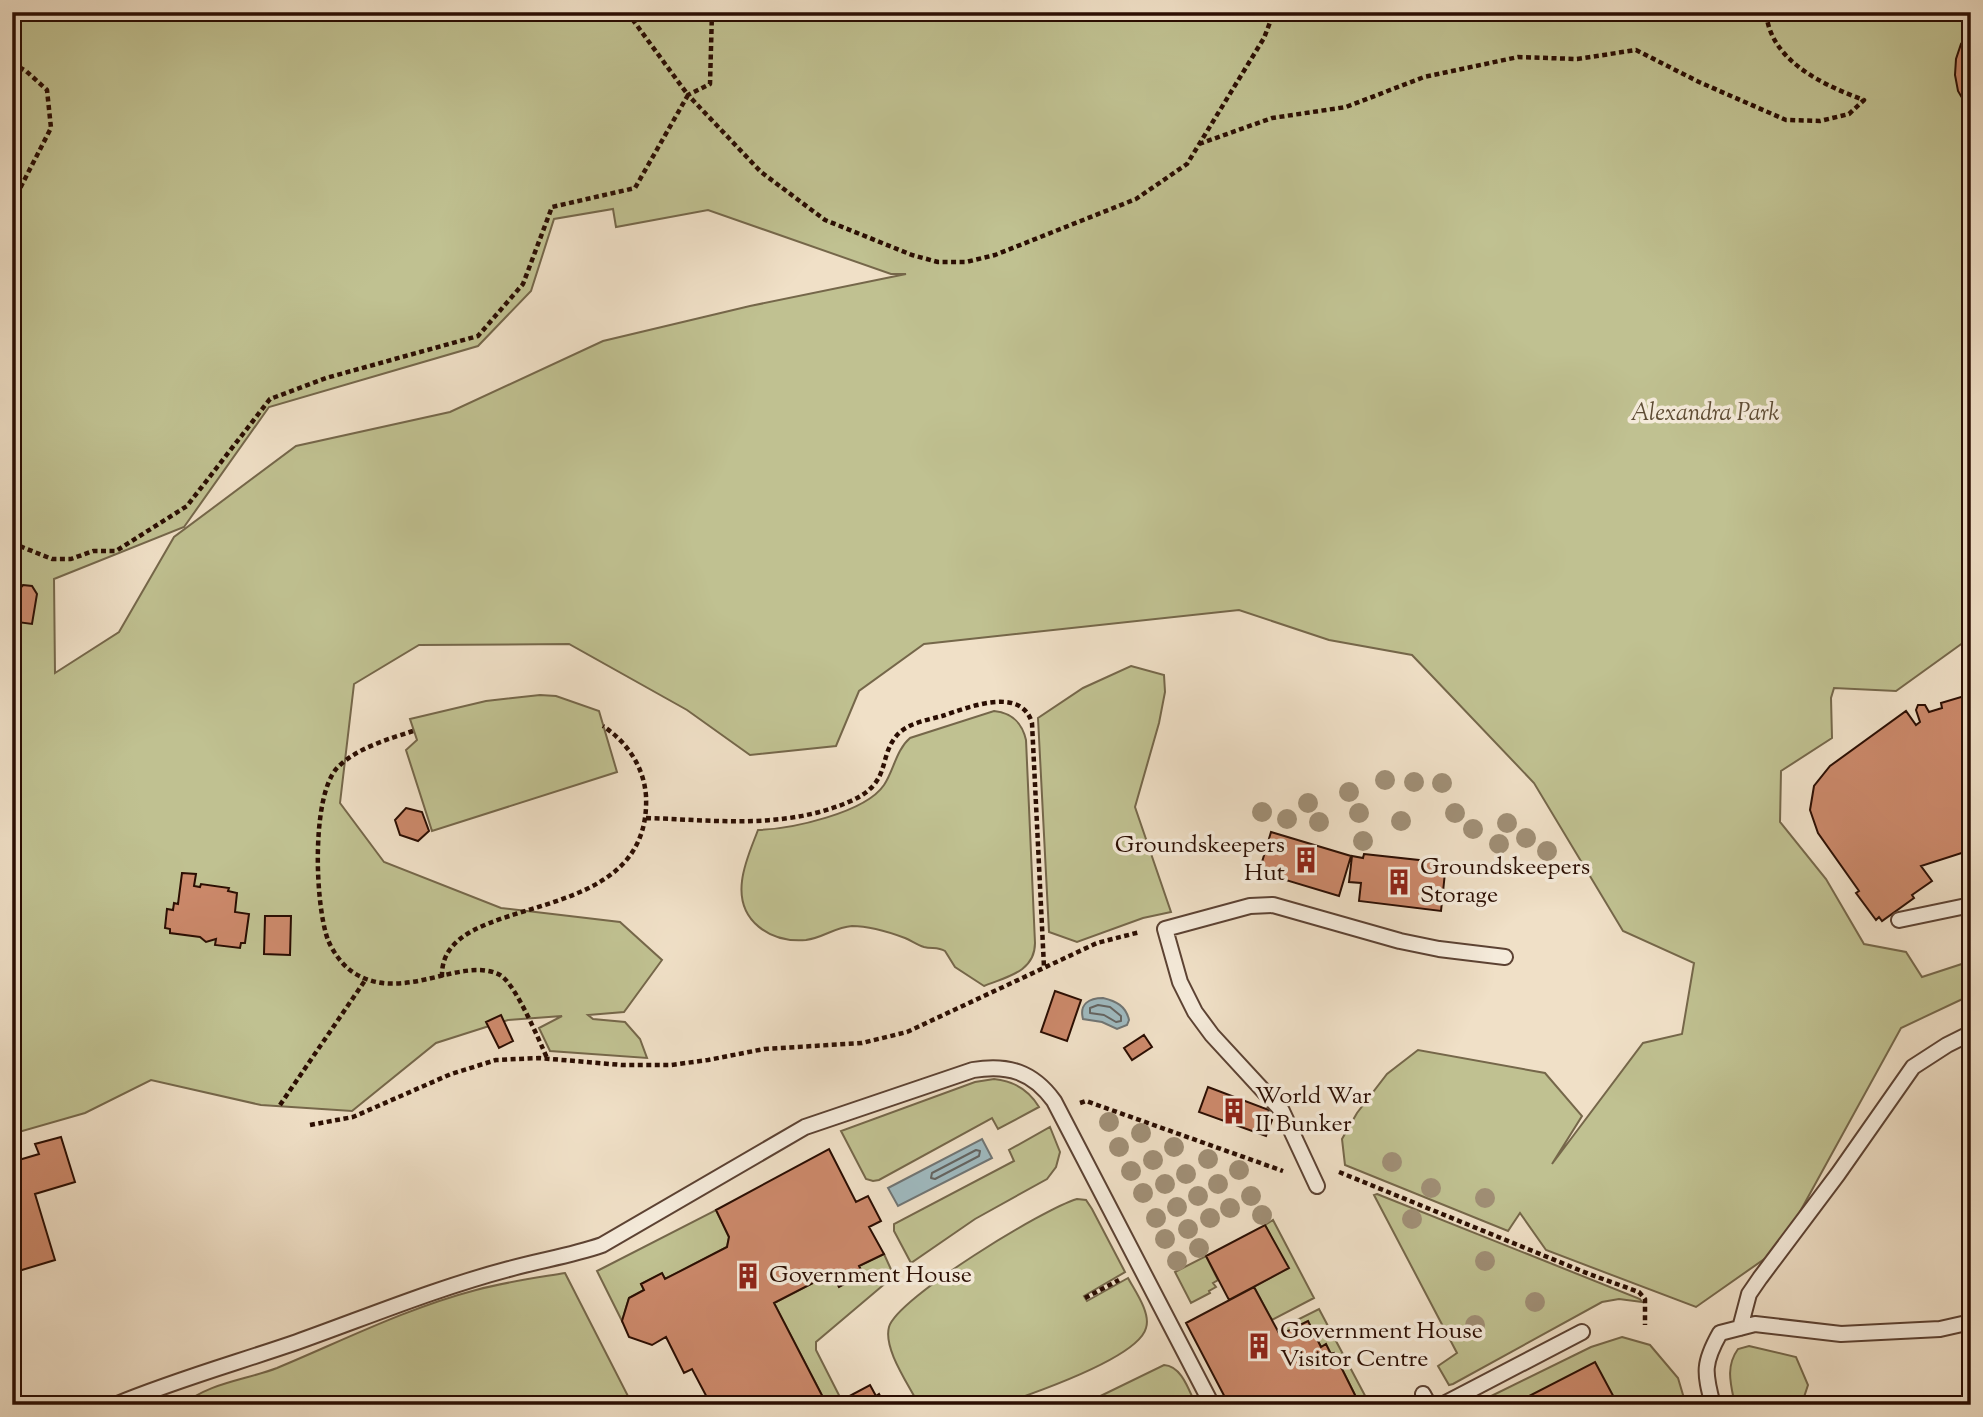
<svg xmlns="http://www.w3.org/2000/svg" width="1983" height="1417" font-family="'Sorts Mill Goudy',serif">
  <rect width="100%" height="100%" fill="#f0e0c7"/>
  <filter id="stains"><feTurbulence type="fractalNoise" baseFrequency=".00286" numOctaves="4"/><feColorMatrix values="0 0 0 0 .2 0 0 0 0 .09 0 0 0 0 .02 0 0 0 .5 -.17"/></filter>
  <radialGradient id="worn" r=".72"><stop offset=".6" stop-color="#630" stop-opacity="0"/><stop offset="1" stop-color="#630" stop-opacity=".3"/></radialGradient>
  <path fill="#c0c191" stroke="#75674a" stroke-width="2" fill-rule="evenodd" d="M12,12H1971V637L1896,691L1834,688L1831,698L1832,738L1781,771L1780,822L1826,879L1864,944L1906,952L1922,977L1971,961V995L1901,1028L1780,1248L1696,1307L1546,1250L1520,1213L1508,1231L1345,1165L1342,1139L1357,1113L1387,1074L1418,1050L1545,1073L1582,1116L1552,1164L1643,1043L1682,1034L1694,963L1623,931L1534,783L1412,655L1329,640L1239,610L924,644L859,691L836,746L750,755L687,710L569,644L419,645L354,684L340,803L384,862L501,908L620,922L662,960L624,1012L588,1015L593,1019L625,1022L640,1039L647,1058L550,1051L539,1028L562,1016L508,1020L436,1043L352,1111L261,1105L151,1080L85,1113L12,1134ZM613,209L616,227L708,210L891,274H906L750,306L603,341L450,412L296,446L174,537L119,632L55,673L54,579L184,527L269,407L478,346L531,291L554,219Z
    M1131,666L1164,675L1165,692L1159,723L1135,807L1171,912L1143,918L1077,942L1049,932L1038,718L1083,688Z
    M540,695L556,696L599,711L617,772L432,831L406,750L417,740L410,719L486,701Z
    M994,711C1012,713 1022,722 1026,740L1035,943C1035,972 1006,977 984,986L955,967L945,951C938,947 932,949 924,947C917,945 912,941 905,938C889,932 869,926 852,926C835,927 823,938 806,940C770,943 737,921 742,881C744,863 752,846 758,830C791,829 865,813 884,785C894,770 896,750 910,738Z
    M994,1079C1014,1081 1029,1090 1039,1107L998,1129L992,1118L879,1180L873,1181L866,1179L841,1131L975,1082Z
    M1050,1127L1060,1152L1056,1167L1047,1179L975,1219L911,1263L894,1231V1224L1014,1161L1009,1150Z
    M1377,1194L1640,1299L1642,1302L1619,1299L1602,1302L1453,1384L1449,1385L1438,1366L1457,1353L1374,1195Z
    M1077,1199L1086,1200L1092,1209L1125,1272L1084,1296L1087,1301L1128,1278C1135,1291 1151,1313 1146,1328C1138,1358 1034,1393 1005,1403L998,1405H919C909,1385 883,1349 889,1327C897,1298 1045,1208 1077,1199Z
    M716,1210L729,1237L727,1247L665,1279L662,1273L641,1284L644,1290L629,1298L622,1321L597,1271Z
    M1273,1220L1314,1298L1272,1320L1254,1287L1288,1268L1265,1225Z
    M884,1254L894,1276L816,1342V1350L844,1405H827L774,1303L832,1273L839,1287L863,1274L859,1266Z
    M1206,1256L1218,1280L1213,1283L1216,1287L1209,1291L1210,1293L1191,1303L1175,1272Z
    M565,1273L630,1400L620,1405H183C208,1383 246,1380 277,1368C342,1341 407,1308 476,1290C505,1282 535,1278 565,1273Z
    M1319,1309L1370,1405H1360L1334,1353L1331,1354L1321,1347L1308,1321L1280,1335L1277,1330Z
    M1622,1337L1650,1345L1678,1378L1686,1405H1473L1591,1347Z
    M1749,1346L1796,1357L1808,1385L1802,1403L1735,1405C1731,1385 1725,1367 1738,1349Z
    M1164,1365C1182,1366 1189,1391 1196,1405H1082Z"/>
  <path fill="#9fbac0" stroke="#707574" stroke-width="2" d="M1103,998C1116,1001 1126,1006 1129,1020L1127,1025L1117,1029L1102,1022L1083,1019C1079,1004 1089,998 1103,998Z
    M982,1139L992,1158L898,1206L888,1188Z"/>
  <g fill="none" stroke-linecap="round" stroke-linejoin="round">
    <path stroke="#646461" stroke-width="2" d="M1098,1005L1110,1007L1121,1016V1021L1116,1022L1104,1015L1090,1013V1008Z
      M976,1150L980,1151L979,1156L935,1179L931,1178L932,1173Z"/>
  </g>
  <path fill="#cc896b" stroke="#2a0d02" stroke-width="2" d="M1971,29V113L1958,91L1955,75L1956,59L1961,44Z
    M23,585L32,586L37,594L32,624L17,622L19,603L16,593Z
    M1971,694V850L1921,866L1932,881L1912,895L1914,898L1882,921L1879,917L1876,920L1856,893L1859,891L1818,833L1810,810L1814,786L1830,766L1906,711L1916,725L1920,722L1916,710L1918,705H1925L1929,712L1942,708L1941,703Z
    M406,808L422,812L429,831L418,841L400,835L395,820Z
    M1271,832L1351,856L1339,896L1259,872Z
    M1364,854L1446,863L1441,911L1359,901L1361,883L1349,882L1352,856L1363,858Z
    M182,873L196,874L194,886L200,887L201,884L229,888L228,891L237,893L235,912L249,914L245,943H241L240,948L215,945L216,939L206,942L200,937L170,933V929L165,928L167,909L173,910L174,903L178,904Z
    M265,916H291L290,955L264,954Z
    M1055,991L1081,1000L1067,1041L1041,1032Z
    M501,1015L513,1041L499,1048L486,1022Z
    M1144,1035L1152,1047L1132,1060L1124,1048Z
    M1208,1087L1269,1110L1266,1118L1272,1120L1266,1136L1199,1112Z
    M61,1137L75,1182L35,1194L55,1260L12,1273V1162L39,1154L35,1144Z
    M829,1149L856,1202L868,1196L881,1221L869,1227L884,1254L859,1266L863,1274L839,1287L832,1273L774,1303L827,1405H711L692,1369L684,1373L666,1337L652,1345L629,1337L622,1321L629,1298L644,1290L641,1284L662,1273L665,1279L727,1247L729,1237L716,1210Z
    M1265,1225L1289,1268L1229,1300L1206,1256Z
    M1254,1287L1280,1335L1308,1321L1321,1347L1326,1344L1331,1354L1334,1353L1360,1405H1229L1186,1323Z
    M1595,1362L1617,1403L1531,1405L1529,1396Z
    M870,1385L876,1396L879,1394L885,1405H844L842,1400Z"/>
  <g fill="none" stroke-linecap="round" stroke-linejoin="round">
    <g stroke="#5c4233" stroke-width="18">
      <path id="lane" d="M1899,920L1971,905
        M1317,1186L1282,1111L1212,1035L1195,1012L1180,982L1165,929L1250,906L1273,905L1400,941L1439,949L1505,957
        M1740,1328L1749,1294L1760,1278L1838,1174L1913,1067L1947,1045L1971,1033
        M1423,1394L1429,1405
        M115,1405C175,1380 236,1363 297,1342C367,1317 437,1288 509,1269C541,1260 570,1256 602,1245L805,1127L973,1070C1008,1064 1033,1072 1054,1101L1212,1405
        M1442,1405L1582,1332
        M1713,1405C1704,1372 1703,1363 1720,1333L1755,1324L1841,1334L1940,1329L1971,1322"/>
    </g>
    <path stroke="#2a0d02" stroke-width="4.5" stroke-dasharray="5 3.5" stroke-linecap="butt" d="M712,12L710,84L688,95L761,172L825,220L912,255L938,262H966L995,255L1136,199L1187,164L1264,38L1274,12
      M12,63L26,71L47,90L51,128L12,204
      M1199,144L1272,118L1346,107L1424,77L1518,57L1577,59L1636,50L1699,82L1786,120L1820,121L1849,114L1864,100C1823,85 1770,61 1766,12
      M12,543L52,559H71L93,551H116L187,506L270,399L326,378L478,336L523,284L552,207L635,188L688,95L627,12
      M413,731C389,739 356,748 337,768C311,797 315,905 328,940C333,952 342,965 354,973C404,1004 462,955 500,975C515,983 539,1040 547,1058
      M646,818C716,820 784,830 851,801C893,782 877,757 898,734C909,723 927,720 942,716C967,708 1021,685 1032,723L1044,967
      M442,977C439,887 652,935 646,796C644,767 627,742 603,726
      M1080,1103L1086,1101L1283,1171
      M280,1105L366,979
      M310,1125L353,1117L451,1074L496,1060L539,1058L622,1065H671L708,1060L764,1049L862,1043L907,1032L1097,943L1140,932
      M1339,1172L1589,1274L1639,1292L1645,1299V1325
      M1085,1298L1119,1280"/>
    <use href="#lane" stroke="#f5ebdb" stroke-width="14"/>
  </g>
  <g fill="#a08f76">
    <circle cx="1385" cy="780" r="10"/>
    <circle cx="1414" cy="782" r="10"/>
    <circle cx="1442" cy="783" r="10"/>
    <circle cx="1349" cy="792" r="10"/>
    <circle cx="1308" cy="803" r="10"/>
    <circle cx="1262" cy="812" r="10"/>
    <circle cx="1359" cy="813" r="10"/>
    <circle cx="1455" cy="813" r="10"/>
    <circle cx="1287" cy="819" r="10"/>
    <circle cx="1401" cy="821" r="10"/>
    <circle cx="1319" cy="822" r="10"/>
    <circle cx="1507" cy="823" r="10"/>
    <circle cx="1473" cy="829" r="10"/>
    <circle cx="1526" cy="838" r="10"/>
    <circle cx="1363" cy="841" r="10"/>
    <circle cx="1499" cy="844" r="10"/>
    <circle cx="1547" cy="851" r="10"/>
    <circle cx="1109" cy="1122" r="10"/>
    <circle cx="1141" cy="1133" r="10"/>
    <circle cx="1119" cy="1147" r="10"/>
    <circle cx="1174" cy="1147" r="10"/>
    <circle cx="1208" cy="1159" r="10"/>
    <circle cx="1153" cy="1160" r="10"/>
    <circle cx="1392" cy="1162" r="10"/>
    <circle cx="1239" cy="1170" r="10"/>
    <circle cx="1131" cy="1171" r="10"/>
    <circle cx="1186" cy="1174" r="10"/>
    <circle cx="1165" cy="1184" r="10"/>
    <circle cx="1218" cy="1184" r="10"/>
    <circle cx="1431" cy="1188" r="10"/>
    <circle cx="1143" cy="1193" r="10"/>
    <circle cx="1198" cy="1196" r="10"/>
    <circle cx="1251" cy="1196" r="10"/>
    <circle cx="1485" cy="1198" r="10"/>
    <circle cx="1177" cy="1207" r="10"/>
    <circle cx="1230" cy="1208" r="10"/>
    <circle cx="1262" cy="1215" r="10"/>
    <circle cx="1156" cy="1218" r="10"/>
    <circle cx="1210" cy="1218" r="10"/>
    <circle cx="1412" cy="1219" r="10"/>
    <circle cx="1188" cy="1229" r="10"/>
    <circle cx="1165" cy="1239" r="10"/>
    <circle cx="1199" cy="1248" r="10"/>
    <circle cx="1177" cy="1261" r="10"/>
    <circle cx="1485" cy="1261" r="10"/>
    <circle cx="1535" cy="1302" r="10"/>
    <circle cx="1475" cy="1325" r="10"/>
  </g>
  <defs>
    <g id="building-bare" transform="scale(2.1)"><path d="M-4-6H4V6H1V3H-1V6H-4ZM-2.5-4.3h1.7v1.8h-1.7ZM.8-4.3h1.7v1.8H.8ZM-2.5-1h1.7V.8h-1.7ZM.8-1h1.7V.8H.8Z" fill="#8f2418" stroke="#f5ebdb" stroke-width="2.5" paint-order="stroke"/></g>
  </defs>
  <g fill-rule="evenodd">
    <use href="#building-bare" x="1306" y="860"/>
    <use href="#building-bare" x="1399" y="882"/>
    <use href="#building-bare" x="1234" y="1111"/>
    <use href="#building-bare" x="748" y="1276"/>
    <use href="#building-bare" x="1259" y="1346"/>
  </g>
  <g text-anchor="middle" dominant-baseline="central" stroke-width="7" stroke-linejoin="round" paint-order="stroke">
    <g font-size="24" font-style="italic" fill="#5e4c34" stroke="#f5ebdb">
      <text x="1705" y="414">Alexandra Park</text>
    </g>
    <g font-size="24" fill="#2a0d02" stroke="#f5ebdb" text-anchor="start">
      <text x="1285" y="846" text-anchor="end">Groundskeepers<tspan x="1285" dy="28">Hut</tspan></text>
      <text x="1420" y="868">Groundskeepers<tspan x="1420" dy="28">Storage</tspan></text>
      <text x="1255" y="1097">World War<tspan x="1255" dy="28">II Bunker</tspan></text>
      <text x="769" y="1276">Government House</text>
      <text x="1280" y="1332">Government House<tspan x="1280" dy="28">Visitor Centre</tspan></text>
    </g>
  </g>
  <rect width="1983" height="1417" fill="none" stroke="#f0e0c7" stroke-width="42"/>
  <rect x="14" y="14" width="1955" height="1389" fill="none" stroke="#2a0d02" stroke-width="3.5"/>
  <rect x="21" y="21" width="1941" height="1375" fill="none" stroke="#2a0d02" stroke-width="2"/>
  <rect width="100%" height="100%" filter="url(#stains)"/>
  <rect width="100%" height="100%" fill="url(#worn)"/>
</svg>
